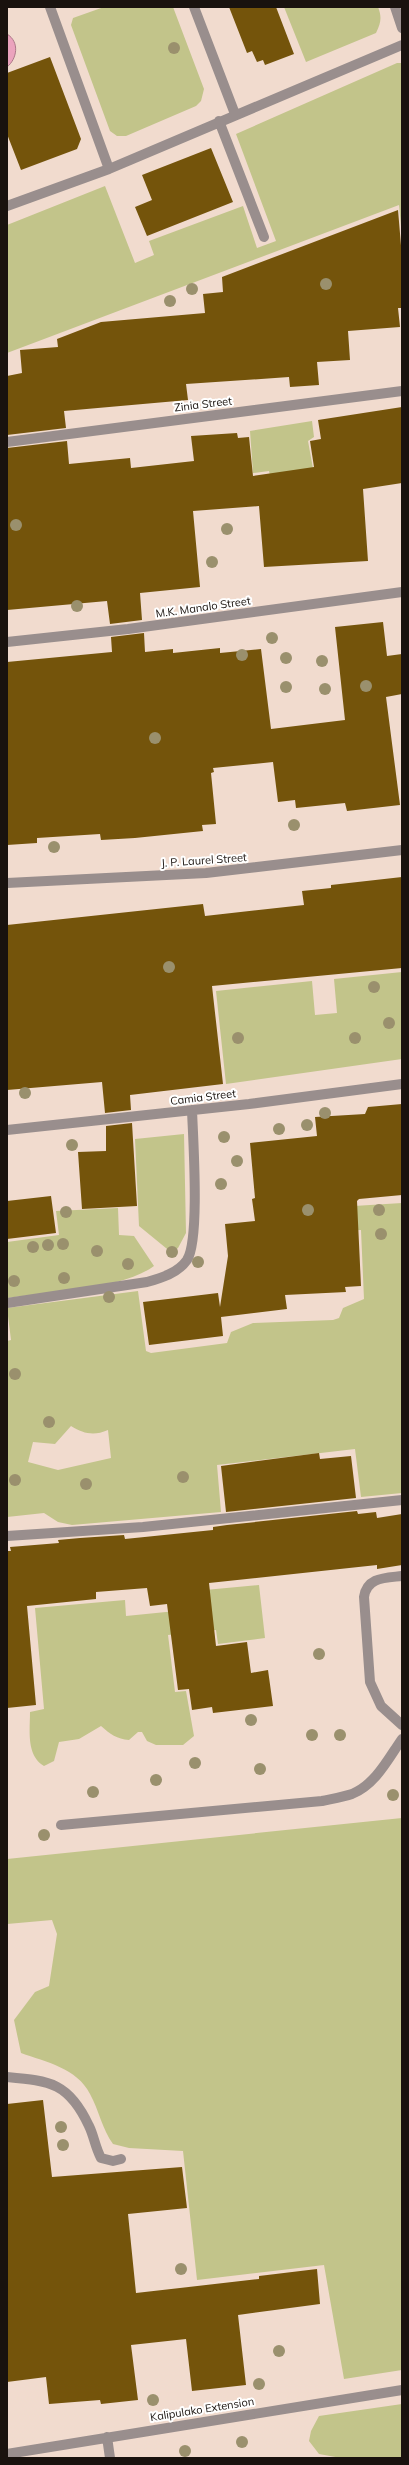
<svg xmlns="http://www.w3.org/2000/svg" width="409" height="2465" font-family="Mulish,sans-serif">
  <rect width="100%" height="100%" fill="#f1dbce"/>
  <path fill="#c2c48a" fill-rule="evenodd" d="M104,7H173L204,89L201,101L196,106L126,136H117L110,131L71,25L73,18Z
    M284,7H378C382,17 381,23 376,33L306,62Z
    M397,63H402V237L399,205L7,353V225L105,186L135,263L154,255L149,241L243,206L257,248L276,241L236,134Z
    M312,421L314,437L308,441L314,474L271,480L269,471L253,473L250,431Z
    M402,972V1059L226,1084L216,991L312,981L315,1015L337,1013L334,979Z
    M184,1134L186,1233L178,1248L172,1253L139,1226L135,1139Z
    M402,1203V1493L361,1497L355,1449L217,1465L221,1512L72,1525L58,1522L44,1513L7,1517V1341L11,1340L7,1308L138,1291L146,1351L151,1353L227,1343L231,1332L253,1323L333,1320L339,1318L343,1308L364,1299L361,1230L293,1233L290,1210ZM71,1426C84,1434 94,1436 108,1430L111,1458L58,1470L28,1462L33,1442L55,1444Z
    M118,1208L119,1235L134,1236L154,1266C121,1290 49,1292 7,1298V1242L59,1235L56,1211Z
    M259,1585L265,1638L218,1644L216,1630L168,1635L175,1692L186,1691L194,1736L183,1745H156L147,1741L142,1732H138L129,1740C117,1739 110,1734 101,1726L79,1739L59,1742L54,1761L44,1766C26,1755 30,1731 30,1712L44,1709L35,1608L125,1600L126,1616L206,1608L205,1590Z
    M402,1818V2370L344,2379L324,2265L197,2280L183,2151L129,2148L113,2144C102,2129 99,2110 90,2094C77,2068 46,2062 21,2053L14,2020L35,1992L49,1986L57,1934L52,1920L7,1924V1859Z
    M402,2404V2458H341L319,2454L309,2441L311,2431L319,2416Z"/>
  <path fill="#eba3bd" stroke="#ac7888" d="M7,34C20,42 17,59 7,67Z"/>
  <path fill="#74540b" d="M229,7H276L294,54L265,65L263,60L257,62L252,51L247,53Z
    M50,57L81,139L77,149L21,170L7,134V73Z
    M211,148L233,202L147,236L135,207L152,200L142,175Z
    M398,210L402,257V308H398L400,327L348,331L350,360L317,362L319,385L290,387L289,377L186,384L188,400L64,411L66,428L7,435V376L22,373L20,350L58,347L57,339L101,322L205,313L203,294L223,292L222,277Z
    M402,407V483L363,489L368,561L264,567L259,506L193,511L200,587L140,593L142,620L110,624L107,601L7,610V448L67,441L69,464L130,458L131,468L194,461L191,436L237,433L238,438L249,437L253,476L314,467L310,441L321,439L318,420Z
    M383,622L387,656L402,654V694L386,697L400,805L347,811L345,803L296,808L295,800L278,802L273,762L213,768L214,772L211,773L216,824L202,825L203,831L135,838L101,840L100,834L37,838V843L7,845V662L112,652L111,637L144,633L145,652L173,649V653L220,648V653L261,649L271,729L345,720L335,627Z
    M402,877V968L212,986L223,1084L130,1095L131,1110L105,1113L102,1082L7,1090V925L203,904L205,916L304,905L302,891L331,888V885Z
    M402,1104V1195L359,1199L357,1201L361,1286L345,1287L346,1292L285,1295L287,1309L221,1317L223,1336L149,1345L143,1302L218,1293L220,1307L228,1256L225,1224L255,1221L252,1199L255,1198L250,1143L317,1136L315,1117L365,1114L368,1107Z
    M132,1123L137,1206L82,1209L78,1152L106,1151V1126Z
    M51,1196L56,1233L7,1239V1201Z
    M319,1453L320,1459L351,1456L356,1498L226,1512L221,1466Z
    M357,1511L358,1514L376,1512L377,1518L402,1514V1565L377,1569V1565L209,1583L216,1646L247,1642L251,1673L268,1670L273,1706L213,1713L212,1707L192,1710L189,1689L178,1690L167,1604L150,1606L147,1588L96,1592V1599L27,1606L36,1705L7,1708V1551H11L10,1547L59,1543L58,1540L80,1538L124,1535L125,1539L213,1530V1527L227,1525Z
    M43,2100L52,2177L182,2167L187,2208L128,2214L136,2293L259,2279V2276L317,2269L320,2304L238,2315L246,2385L192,2391L186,2339L131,2345L138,2400L101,2404L100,2400L49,2404L46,2377L7,2382V2104Z"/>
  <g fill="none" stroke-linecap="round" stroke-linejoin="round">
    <path stroke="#998e8d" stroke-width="10" d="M50,7L109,169
      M194,7L235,114
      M395,7L402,28
      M219,121L264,237
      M7,206L109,169L402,45
      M7,442L402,391
      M7,642L128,629L402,592
      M7,883L206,873L402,850
      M7,1130L249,1104L402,1084
      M7,1303L147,1282C161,1278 178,1273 187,1260C200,1240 193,1139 192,1110
      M7,1536L143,1527L402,1500
      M402,1576C385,1578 367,1577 364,1597L370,1682L381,1706L402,1725
      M61,1825L322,1801C331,1799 343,1797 352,1794C376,1784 388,1759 402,1739
      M7,2077C51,2081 69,2083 89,2126C94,2136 95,2147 101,2158L113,2161L121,2159
      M107,2437L110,2458
      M7,2454L402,2390"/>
  </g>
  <g fill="#9a906d">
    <circle cx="174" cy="48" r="6"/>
    <circle cx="326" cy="284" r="6"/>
    <circle cx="192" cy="289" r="6"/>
    <circle cx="170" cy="301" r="6"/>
    <circle cx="16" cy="525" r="6"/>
    <circle cx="227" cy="529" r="6"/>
    <circle cx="212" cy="562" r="6"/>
    <circle cx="77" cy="606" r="6"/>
    <circle cx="272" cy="638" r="6"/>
    <circle cx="242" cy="655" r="6"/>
    <circle cx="286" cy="658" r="6"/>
    <circle cx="322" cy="661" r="6"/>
    <circle cx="366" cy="686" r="6"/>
    <circle cx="286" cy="687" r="6"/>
    <circle cx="325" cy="689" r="6"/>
    <circle cx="155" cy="738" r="6"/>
    <circle cx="294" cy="825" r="6"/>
    <circle cx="54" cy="847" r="6"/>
    <circle cx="169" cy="967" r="6"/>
    <circle cx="374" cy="987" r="6"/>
    <circle cx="389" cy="1023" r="6"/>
    <circle cx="238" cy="1038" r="6"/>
    <circle cx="355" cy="1038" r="6"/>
    <circle cx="25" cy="1093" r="6"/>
    <circle cx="325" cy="1113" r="6"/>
    <circle cx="307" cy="1125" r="6"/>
    <circle cx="279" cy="1129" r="6"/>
    <circle cx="224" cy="1137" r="6"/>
    <circle cx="72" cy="1145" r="6"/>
    <circle cx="237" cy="1161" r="6"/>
    <circle cx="221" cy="1184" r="6"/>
    <circle cx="308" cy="1210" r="6"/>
    <circle cx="379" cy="1210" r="6"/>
    <circle cx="66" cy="1212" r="6"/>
    <circle cx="381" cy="1234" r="6"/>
    <circle cx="63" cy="1244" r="6"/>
    <circle cx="48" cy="1245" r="6"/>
    <circle cx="33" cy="1247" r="6"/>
    <circle cx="97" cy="1251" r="6"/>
    <circle cx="172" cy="1252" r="6"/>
    <circle cx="198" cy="1262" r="6"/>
    <circle cx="128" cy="1264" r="6"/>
    <circle cx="64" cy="1278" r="6"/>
    <circle cx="14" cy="1281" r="6"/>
    <circle cx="109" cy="1297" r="6"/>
    <circle cx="15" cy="1374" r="6"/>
    <circle cx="49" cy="1422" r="6"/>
    <circle cx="183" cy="1477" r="6"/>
    <circle cx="15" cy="1480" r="6"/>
    <circle cx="86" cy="1484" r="6"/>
    <circle cx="319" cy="1654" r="6"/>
    <circle cx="251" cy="1720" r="6"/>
    <circle cx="312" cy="1735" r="6"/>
    <circle cx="340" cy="1735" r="6"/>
    <circle cx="195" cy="1763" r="6"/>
    <circle cx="260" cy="1769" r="6"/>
    <circle cx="156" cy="1780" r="6"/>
    <circle cx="93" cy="1792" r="6"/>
    <circle cx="393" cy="1795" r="6"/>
    <circle cx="44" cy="1835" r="6"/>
    <circle cx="61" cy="2127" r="6"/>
    <circle cx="63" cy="2145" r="6"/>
    <circle cx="181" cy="2269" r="6"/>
    <circle cx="279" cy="2351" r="6"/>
    <circle cx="259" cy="2384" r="6"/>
    <circle cx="153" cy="2400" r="6"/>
    <circle cx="242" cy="2442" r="6"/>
    <circle cx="185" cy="2451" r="6"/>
  </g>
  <g text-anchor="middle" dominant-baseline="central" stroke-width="4" stroke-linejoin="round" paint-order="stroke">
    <g font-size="11" fill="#19120e" stroke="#fff">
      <text transform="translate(203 404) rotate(-7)">Zinia Street</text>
      <text transform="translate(203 607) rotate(-8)">M.K. Manalo Street</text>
      <text transform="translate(204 860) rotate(-4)">J. P. Laurel Street</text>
      <text transform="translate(203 1097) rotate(-7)">Camia Street</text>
      <text transform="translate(202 2409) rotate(-9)">Kalipulako Extension</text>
    </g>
  </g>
  <rect width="409" height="2465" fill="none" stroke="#19120e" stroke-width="16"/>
</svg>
